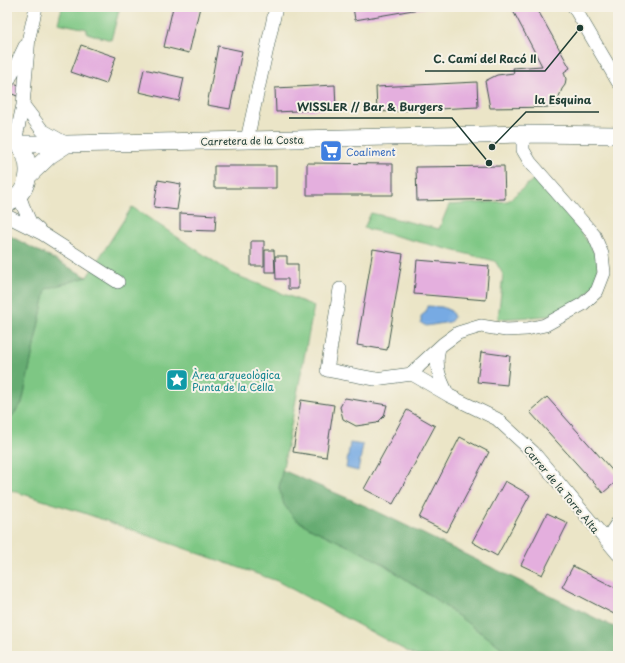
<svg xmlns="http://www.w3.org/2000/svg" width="625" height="663" font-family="'Playpen Sans',sans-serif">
  <rect width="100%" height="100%" fill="#f7f3e8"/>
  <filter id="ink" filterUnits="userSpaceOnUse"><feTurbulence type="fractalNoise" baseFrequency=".025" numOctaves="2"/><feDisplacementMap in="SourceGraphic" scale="8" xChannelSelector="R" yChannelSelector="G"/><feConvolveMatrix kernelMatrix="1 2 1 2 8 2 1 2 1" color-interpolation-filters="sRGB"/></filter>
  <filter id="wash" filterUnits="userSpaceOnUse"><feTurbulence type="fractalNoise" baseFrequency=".012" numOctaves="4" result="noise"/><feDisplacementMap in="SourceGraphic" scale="16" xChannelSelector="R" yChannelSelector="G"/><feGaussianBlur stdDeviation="0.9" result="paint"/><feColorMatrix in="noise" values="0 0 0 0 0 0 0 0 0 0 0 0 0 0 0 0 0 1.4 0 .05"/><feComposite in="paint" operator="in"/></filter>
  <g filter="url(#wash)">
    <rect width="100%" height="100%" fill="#ebe5c7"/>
    <path fill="#7ec784" stroke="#4e825c" d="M62,7H120L111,40L87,33V29L58,23Z
      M535,178L565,208L597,256L599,279L582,300L548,316L498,319L503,274L495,261L364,228L371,213L439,229L449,205L508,201Z
      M132,207L233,274L314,306L279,488L295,519L312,529L363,553L380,562L431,596L477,630L492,640L512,656H416L277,581L84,513L7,489V423L22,403L46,289L87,277Z"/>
    <path fill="#66ac72" stroke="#427453" d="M7,233L12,237L87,277L46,289L22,403L7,423Z
      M282,470L368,507L618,629V656H512L492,640L477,630L431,596L380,562L363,553L312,529L295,519L284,505L279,488Z"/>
    <path fill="#77aae3" stroke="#4b748c" d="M427,306L442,307L451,311L454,317L450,322L426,326L421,323V316L426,312Z
      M350,443L363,445L358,471L346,468Z"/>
    <g id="blocks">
      <path fill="#e4afde" d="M173,7H200L189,53L164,47Z
        M353,7H425V8L355,20Z
        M511,7H536L570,68L564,72L566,79L565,85L562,89L555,107L490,108L485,81L497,75L514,73L513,68L542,66Z
        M81,45L116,57L106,84L71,72Z
        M218,46L242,51L230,109L207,105Z
        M144,69L184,78L179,101L139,92Z
        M477,82L478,107L377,112L376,87Z
        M14,83L21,86L17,96L10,93Z
        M335,85L336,109L276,112L275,88Z
        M307,163L393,164V195H307Z
        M214,166H276V188H214Z
        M504,166L505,199L417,201L416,167Z
        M158,180L181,184L177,210L154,207Z
        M180,213L216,215L215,231L180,230Z
        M251,241H264V266H251Z
        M373,249L403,254L387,350L357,345Z
        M265,250H274L275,272H265Z
        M275,256H287V264H298V289H288V279H276Z
        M417,260L489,266L486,300L414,294Z
        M481,352L510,356L507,385L477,382Z
        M547,397L618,477V480L603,493L530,412Z
        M345,398L387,405L384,416L377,423L356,426L343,419L340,407Z
        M301,400L334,405L326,457L293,452Z
        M407,410L435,426L393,504L364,489Z
        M460,437L489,452L447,532L419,518Z
        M505,481L530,495L497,556L472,542Z
        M547,513L568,523L542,575L521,565Z
        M573,566L618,589V605L614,614L562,587Z"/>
    </g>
  </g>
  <g filter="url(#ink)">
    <use href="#blocks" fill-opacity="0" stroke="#3e564a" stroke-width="1"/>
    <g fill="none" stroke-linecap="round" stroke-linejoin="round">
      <g stroke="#3e564a" stroke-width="14">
        <path id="minor" d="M574,7L618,82
          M7,84L25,46
          M23,105L42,130L67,144
          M247,140L276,7
          M15,142L23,105L29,37L36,7
          M19,195L23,206L30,222L39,230
          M7,216L43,234L118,282
          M340,289L327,370L375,379L412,374L450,396L497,419L533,452L618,554
          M439,348C434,366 440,379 448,395
          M412,374L420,365L443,344L458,333L481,326L506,330L527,329L545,325L583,304L597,291L604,273L602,254L594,235L530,162L523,150V134
          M606,540L618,522"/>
      </g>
      <g stroke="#3e564a" stroke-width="18">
        <path id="tertiary" d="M7,138C11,140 15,141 18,144C34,163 31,193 7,203
          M17,144H67L523,134L618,135
          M28,176L50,155L67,144"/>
      </g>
      <use href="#minor" stroke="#fff" stroke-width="13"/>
      <use href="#tertiary" stroke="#fff" stroke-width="17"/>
    </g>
  </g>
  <defs>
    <g id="supermarket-square" transform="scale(1.15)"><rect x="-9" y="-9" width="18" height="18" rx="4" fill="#3f7fe0" stroke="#f7f3e8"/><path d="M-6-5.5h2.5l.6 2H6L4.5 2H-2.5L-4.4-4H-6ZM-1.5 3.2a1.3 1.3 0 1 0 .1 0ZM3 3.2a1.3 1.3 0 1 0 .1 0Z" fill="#fff"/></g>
    <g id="sight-square" transform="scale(1.15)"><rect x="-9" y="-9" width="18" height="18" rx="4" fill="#0f9aa8" stroke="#f7f3e8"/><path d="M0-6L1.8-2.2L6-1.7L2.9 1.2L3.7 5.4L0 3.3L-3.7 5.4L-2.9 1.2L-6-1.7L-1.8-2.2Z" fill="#fff"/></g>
  </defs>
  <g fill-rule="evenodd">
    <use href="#supermarket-square" x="331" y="151"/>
    <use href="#sight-square" x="177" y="380"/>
  </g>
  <g text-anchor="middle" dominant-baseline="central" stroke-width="4" stroke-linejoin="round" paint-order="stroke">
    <g font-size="10" fill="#1f3d34" stroke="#f7f3e8">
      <text transform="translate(252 140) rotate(-1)">Carretera de la Costa</text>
      <text transform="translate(562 489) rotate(50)">Carrer de la Torre Alta</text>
    </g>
    <g font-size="10" fill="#366cbe" stroke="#f7f3e8" text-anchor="start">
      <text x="346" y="151">Coaliment</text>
    </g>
    <g font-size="10" fill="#0d838f" stroke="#f7f3e8" text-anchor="start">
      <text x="192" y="374">Àrea arqueològica<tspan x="192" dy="12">Punta de la Cella</tspan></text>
    </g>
  </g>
  <path fill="none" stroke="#1f3d34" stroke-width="1.5" d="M580 28L545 71H425M492 147L526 112H599M489 163L452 118H289"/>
  <g fill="#1f3d34" stroke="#f7f3e8" stroke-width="1.5">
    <circle cx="580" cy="28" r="4"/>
    <circle cx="492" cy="147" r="4"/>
    <circle cx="489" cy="163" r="4"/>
  </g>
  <g font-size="11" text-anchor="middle" font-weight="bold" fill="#1f3d34" stroke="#f7f3e8" stroke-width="4" stroke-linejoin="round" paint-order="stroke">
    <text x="485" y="63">C. Camí del Racó II</text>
    <text x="563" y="104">la Esquina</text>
    <text x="370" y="111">WISSLER // Bar &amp; Burgers</text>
  </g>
  <rect width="625" height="663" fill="none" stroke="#f7f3e8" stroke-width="24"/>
</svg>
